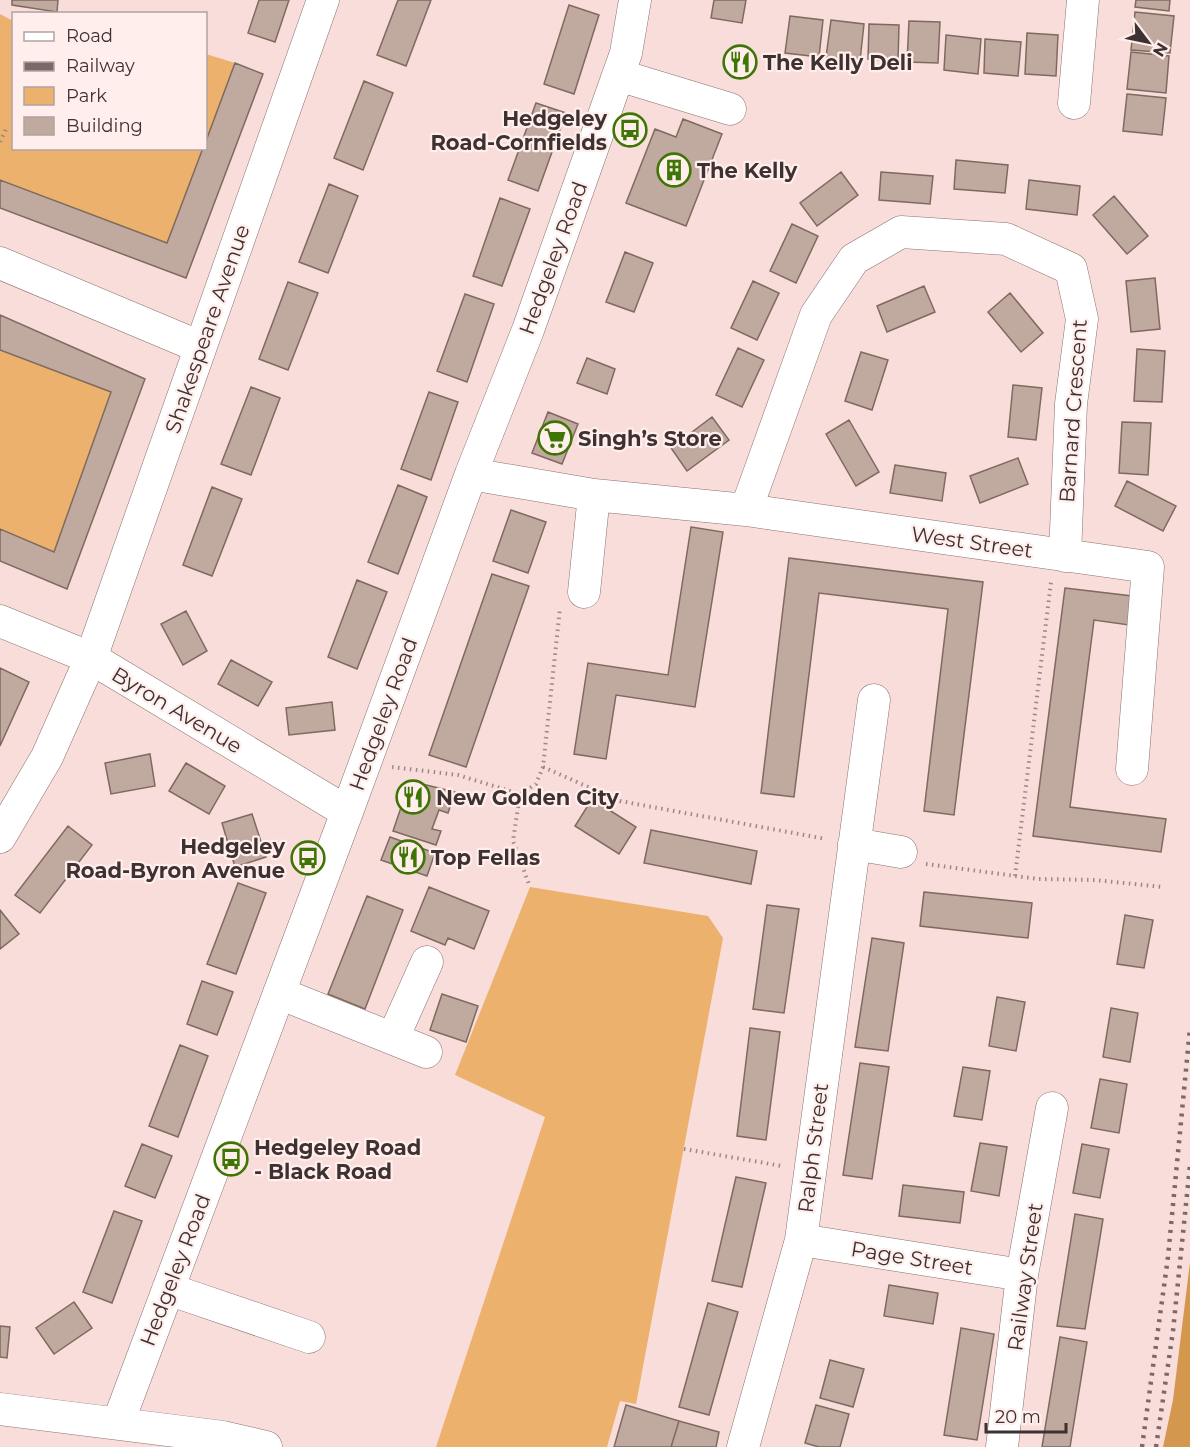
<svg xmlns="http://www.w3.org/2000/svg" width="1190" height="1447" font-family="Montserrat,sans-serif">
  <rect width="100%" height="100%" fill="#f9ddda"/>
  <path fill="#ecb16c" d="M0,14L13,21L14,148L203,149L167,243L0,180Z
    M206,54L235,63L206,141Z
    M0,350L111,392L54,552L0,529Z
    M530,887L708,916L723,938L636,1404L620,1401L607,1447H436L545,1117L455,1075Z"/>
  <path fill="#d3974d" d="M1190,1262V1447H1163L1173,1400Z"/>
  <path fill="#c0a99e" stroke="#7f6a5f" stroke-width="1.5" d="M12,0H58L57,12L12,5Z
    M259,0H289L275,42L248,33Z
    M398,0H431L406,66L377,55Z
    M714,0H746L742,23L711,18Z
    M1136,0H1170L1169,11L1135,7Z
    M569,5L599,15L574,94L544,84Z
    M1135,12L1174,16L1170,53L1131,50Z
    M790,16L823,20L819,57L785,53Z
    M831,20L864,24L860,61L826,57Z
    M909,21L940,22L938,63L907,62Z
    M869,24L899,25L898,61L868,59Z
    M1027,33L1058,35L1056,76L1025,74Z
    M946,35L981,39L978,74L944,70Z
    M985,39L1021,42L1018,76L984,73Z
    M1131,52L1169,56L1166,93L1127,89Z
    M235,63L263,74L186,278L0,208V180L167,243L203,148H206V141Z
    M364,81L393,93L363,170L334,158Z
    M1127,94L1166,98L1162,135L1123,131Z
    M536,103L566,113L538,191L508,180Z
    M683,119L722,134L686,226L626,203L655,129L676,137Z
    M956,160L1008,165L1005,193L954,189Z
    M841,172L858,195L817,226L800,203Z
    M881,172L933,176L930,204L879,200Z
    M1029,180L1080,186L1077,215L1026,209Z
    M329,184L358,196L328,273L299,262Z
    M1114,196L1148,236L1127,254L1093,215Z
    M500,198L530,209L502,286L473,276Z
    M792,224L818,236L796,283L770,271Z
    M625,252L653,263L634,312L606,302Z
    M1155,278L1160,329L1131,332L1126,281Z
    M753,281L779,293L757,340L731,328Z
    M288,282L318,293L288,370L259,359Z
    M924,286L935,312L887,332L877,306Z
    M1010,293L1043,333L1021,352L988,312Z
    M465,294L494,304L467,382L437,371Z
    M0,315L145,379L67,589L0,561V529L54,552L111,392L0,350Z
    M738,348L764,360L742,407L716,395Z
    M1137,349L1165,351L1162,402L1134,401Z
    M861,352L888,360L872,410L845,401Z
    M587,358L615,369L607,394L577,383Z
    M1013,385L1042,388L1036,440L1008,437Z
    M251,387L280,398L251,475L221,464Z
    M429,392L458,402L431,480L401,469Z
    M548,412L578,424L562,464L532,453Z
    M712,417L729,440L687,471L671,448Z
    M849,420L879,472L856,486L826,434Z
    M1122,422L1151,423L1148,475L1119,473Z
    M1018,458L1028,484L980,503L970,476Z
    M895,465L946,473L942,501L890,493Z
    M1127,481L1176,506L1163,531L1115,506Z
    M398,485L427,497L398,574L368,562Z
    M212,487L242,499L212,576L183,565Z
    M511,510L546,522L528,573L493,561Z
    M691,527L723,532L695,707L616,695L606,759L574,754L588,663L668,675Z
    M789,558L983,582L954,815L924,811L948,609L819,593L794,797L761,793Z
    M492,574L529,586L466,767L429,755Z
    M357,580L387,592L357,669L328,657Z
    M1065,588L1132,596L1129,625L1094,620L1070,807L1166,819L1161,852L1033,836Z
    M186,611L207,651L183,665L161,624Z
    M231,660L272,682L258,706L218,684Z
    M0,668L29,682L0,746Z
    M332,702L335,730L289,735L286,708Z
    M150,754L155,786L111,794L105,763Z
    M186,763L225,786L209,814L169,791Z
    M410,781L455,792L448,813L439,810L432,829L441,831L436,845L393,831Z
    M592,799L636,827L619,854L575,826Z
    M252,814L266,857L235,867L222,823Z
    M68,826L92,845L40,913L15,895Z
    M651,830L757,851L751,884L644,863Z
    M390,837L435,853L427,876L381,860Z
    M238,883L266,893L236,974L207,964Z
    M429,887L489,911L474,949L448,938L445,945L411,931Z
    M924,892L1032,903L1028,938L920,926Z
    M367,896L403,910L365,1009L328,994Z
    M767,905L799,909L784,1013L753,1009Z
    M0,910L19,934L0,949Z
    M1125,915L1153,920L1144,968L1117,964Z
    M872,938L904,943L888,1051L855,1047Z
    M202,981L233,992L217,1035L187,1024Z
    M442,994L478,1006L466,1042L430,1030Z
    M997,997L1025,1002L1016,1051L989,1046Z
    M1111,1008L1138,1013L1130,1062L1103,1057Z
    M750,1028L780,1032L766,1140L737,1136Z
    M180,1045L208,1056L178,1137L149,1126Z
    M860,1063L889,1067L872,1179L843,1175Z
    M963,1067L990,1071L982,1120L954,1116Z
    M1100,1079L1127,1084L1119,1133L1091,1128Z
    M980,1143L1007,1147L999,1196L971,1191Z
    M142,1144L172,1156L155,1198L125,1186Z
    M1082,1144L1109,1149L1100,1198L1073,1193Z
    M736,1177L766,1183L742,1287L712,1281Z
    M903,1185L964,1192L960,1223L899,1216Z
    M114,1211L142,1221L112,1303L83,1292Z
    M1075,1214L1103,1219L1085,1329L1057,1326Z
    M889,1285L938,1293L933,1324L884,1316Z
    M74,1302L92,1328L54,1354L36,1328Z
    M708,1303L738,1312L709,1415L679,1407Z
    M0,1326L10,1327L7,1358L0,1357Z
    M961,1328L994,1334L977,1440L944,1435Z
    M1060,1337L1087,1342L1070,1447H1042Z
    M830,1360L864,1369L853,1407L820,1398Z
    M626,1405L679,1421L671,1447H614Z
    M816,1405L849,1414L840,1447H819L805,1443Z
    M679,1421L719,1432L716,1447H671Z"/>
  <g fill="none" stroke-linecap="round" stroke-linejoin="round">
    <g stroke="#8a716e" stroke-width="33">
      <path id="minor" d="M618,75L730,109
        M1074,103L1083,0
        M0,263L200,347
        M471,474L594,495L746,510L1148,567L1132,769
        M746,510L816,315L854,259L901,232L1006,239L1071,269L1082,319L1071,404L1065,556
        M584,592L594,495
        M0,621L91,658L347,812
        M0,837L47,757L91,658L323,0
        M854,844L901,852
        M279,993L426,1052
        M393,1038L427,962
        M801,1240L1022,1275
        M168,1289L309,1337
        M0,1409L223,1437L266,1447
        M118,1423L347,812L471,474L528,330L626,53L635,0
        M743,1447L801,1240L874,700
        M1002,1447L1022,1275L1052,1108"/>
    </g>
    <path stroke="#9c8886" stroke-width="4" stroke-dasharray="1.5 4.5" stroke-linecap="butt" d="M0,142L6,129
      M392,767L458,775L520,794L513,841L530,887
      M543,767L620,801L826,839
      M520,794L536,784L543,767L560,608
      M926,864L1038,879L1095,880L1163,887
      M1015,876L1051,582
      M684,1149L782,1166"/>
    <use href="#minor" stroke="#fff" stroke-width="32"/>
    <path stroke="#7a6968" stroke-width="4.5" stroke-dasharray="3 6" stroke-linecap="butt" d="M1142,1447L1168,1257L1190,1028
      M1156,1447L1173,1331L1190,1165"/>
  </g>
  <defs>
    <g id="restaurant-ring" transform="scale(1.725)"><circle r="9.5" fill="#ffeeeb" stroke="#3e7505" stroke-width="1.5"/><path d="M-5-6h1v4h1v-4h1v4h1v-4h1v5L-1.5 .5V6h-2V.5L-5-1ZM5-6V6H3V1.5H1.5Q1.5-4 5-6Z" fill="#3e7505"/></g>
    <g id="bus-ring" transform="scale(1.725)"><circle r="9.5" fill="#ffeeeb" stroke="#3e7505" stroke-width="1.5"/><path d="M-5-6H5V4H4V6H2V4H-2V6H-4V4H-5ZM-3.5-4V0h7V-4ZM-3.5 1.2v1.5H-2V1.2ZM2 1.2v1.5H3.5V1.2Z" fill="#3e7505"/></g>
    <g id="building-ring" transform="scale(1.725)"><circle r="9.5" fill="#ffeeeb" stroke="#3e7505" stroke-width="1.5"/><path d="M-4-6H4V6H1V3H-1V6H-4ZM-2.5-4.3h1.7v1.8h-1.7ZM.8-4.3h1.7v1.8H.8ZM-2.5-1h1.7V.8h-1.7ZM.8-1h1.7V.8H.8Z" fill="#3e7505"/></g>
    <g id="supermarket-ring" transform="scale(1.725)"><circle r="9.5" fill="#ffeeeb" stroke="#3e7505" stroke-width="1.5"/><path d="M-6-5.5h2.5l.6 2H6L4.5 2H-2.5L-4.4-4H-6ZM-1.5 3.2a1.3 1.3 0 1 0 .1 0ZM3 3.2a1.3 1.3 0 1 0 .1 0Z" fill="#3e7505"/></g>
  </defs>
  <g fill-rule="evenodd">
    <use href="#restaurant-ring" x="740" y="62"/>
    <use href="#bus-ring" x="630" y="130"/>
    <use href="#building-ring" x="674" y="170"/>
    <use href="#supermarket-ring" x="555" y="438"/>
    <use href="#restaurant-ring" x="413" y="797"/>
    <use href="#restaurant-ring" x="408" y="857"/>
    <use href="#bus-ring" x="308" y="858"/>
    <use href="#bus-ring" x="231" y="1159"/>
  </g>
  <g text-anchor="middle" dominant-baseline="central" stroke-width="4.5" stroke-linejoin="round" paint-order="stroke">
    <g font-size="21" font-weight="bold" fill="#3d3231" stroke="#ffeeeb" text-anchor="start">
      <text x="763" y="62">The Kelly Deli</text>
      <text x="607" y="118" text-anchor="end">Hedgeley<tspan x="607" dy="24">Road-Cornfields</tspan></text>
      <text x="697" y="170">The Kelly</text>
      <text x="578" y="438">Singh’s Store</text>
      <text x="436" y="797">New Golden City</text>
      <text x="285" y="846" text-anchor="end">Hedgeley<tspan x="285" dy="24">Road-Byron Avenue</tspan></text>
      <text x="431" y="857">Top Fellas</text>
      <text x="254" y="1147">Hedgeley Road<tspan x="254" dy="24">- Black Road</tspan></text>
    </g>
    <g font-size="21" fill="#3d3231" stroke="#ffeeeb">
      <text transform="translate(553 258) rotate(-70)">Hedgeley Road</text>
      <text transform="translate(207 329) rotate(-71)">Shakespeare Avenue</text>
      <text transform="translate(1073 411) rotate(-86)">Barnard Crescent</text>
      <text transform="translate(972 542) rotate(8)">West Street</text>
      <text transform="translate(177 710) rotate(31)">Byron Avenue</text>
      <text transform="translate(383 714) rotate(-70)">Hedgeley Road</text>
      <text transform="translate(813 1148) rotate(-83)">Ralph Street</text>
      <text transform="translate(912 1258) rotate(9)">Page Street</text>
      <text transform="translate(175 1270) rotate(-69)">Hedgeley Road</text>
      <text transform="translate(1025 1277) rotate(-82)">Railway Street</text>
    </g>
  </g>
  <rect x="12" y="12" width="195" height="138" fill="#ffeeeb" stroke="#b1a3a1" stroke-width="1.5"/>
  <rect x="24" y="32" width="30" height="9" fill="#ffffff" stroke="#b1a3a1" stroke-width="1.5"/>
  <text x="66" y="42" font-size="18" fill="#3d3231">Road</text>
  <rect x="24" y="62" width="30" height="9" fill="#7a6968" stroke="#b1a3a1" stroke-width="1.5"/>
  <text x="66" y="72" font-size="18" fill="#3d3231">Railway</text>
  <rect x="24" y="87" width="30" height="18" fill="#ecb16c" stroke="#b1a3a1" stroke-width="1.5"/>
  <text x="66" y="102" font-size="18" fill="#3d3231">Park</text>
  <rect x="24" y="117" width="30" height="18" fill="#c0a99e" stroke="#b1a3a1" stroke-width="1.5"/>
  <text x="66" y="132" font-size="18" fill="#3d3231">Building</text>
  <g transform="translate(1148 42) rotate(122)" stroke="#ffeeeb" stroke-width="4.5" paint-order="stroke">
  <path d="M0-4.5L10 22L0 15L-10 22Z" fill="#3d3231"/>
  <text y="-9" font-size="16" font-weight="bold" text-anchor="middle" fill="#3d3231">N</text>
  </g>
  <path d="M986 1423v9h80v-9" fill="none" stroke="#3d3231" stroke-width="3"/>
  <text x="995" y="1423" font-size="18" fill="#3d3231" stroke="#ffeeeb" stroke-width="4.5" paint-order="stroke">20 m</text>
</svg>
